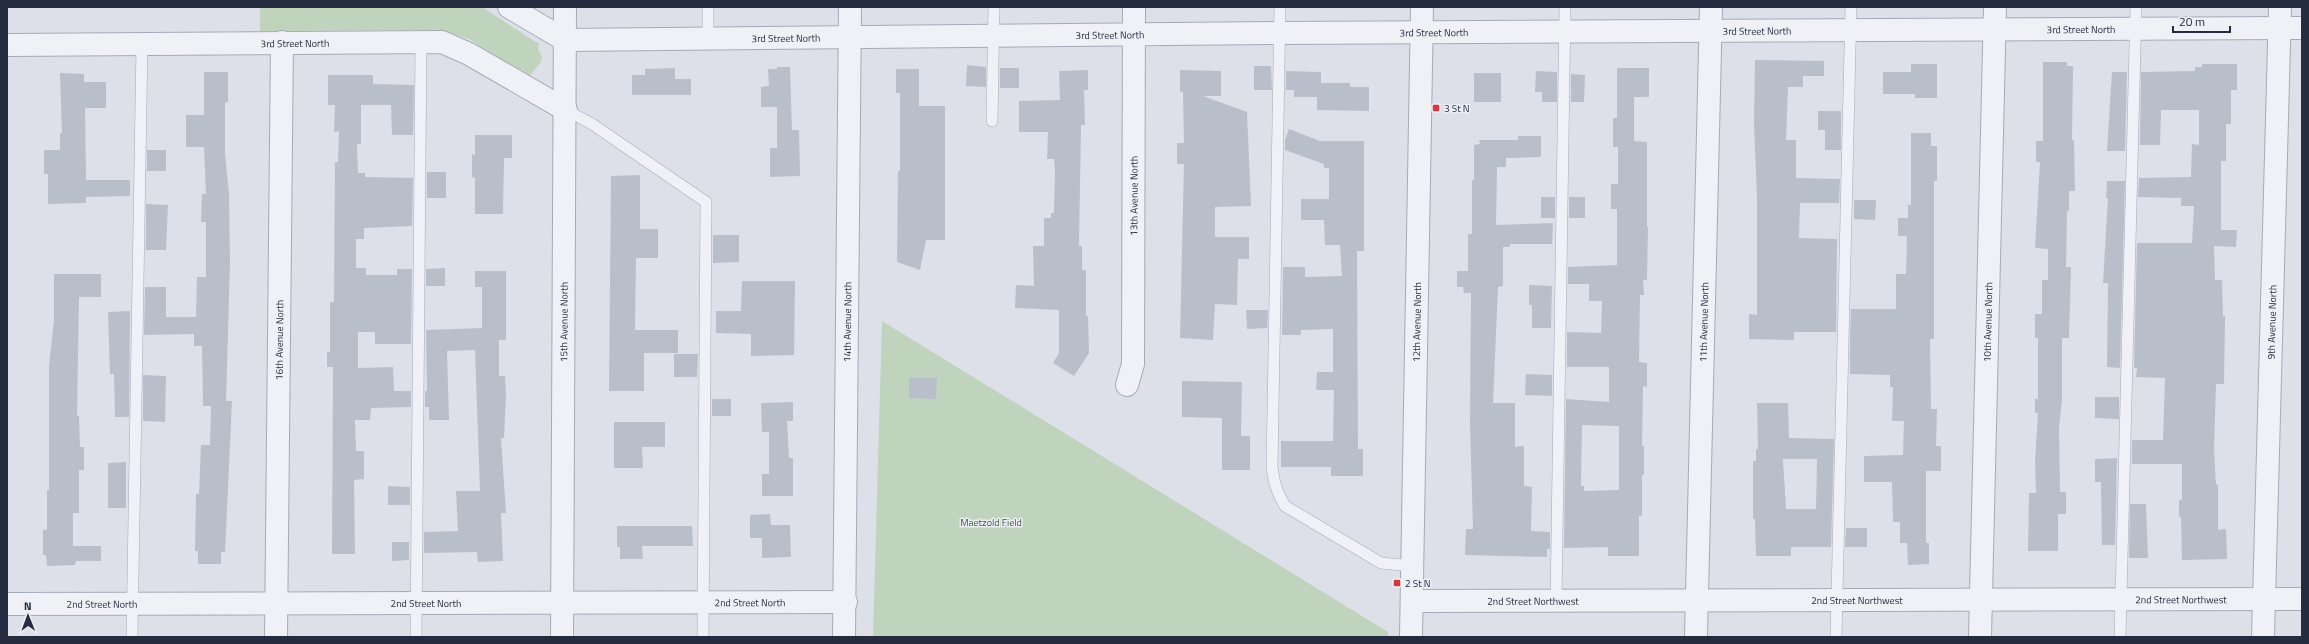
<svg xmlns="http://www.w3.org/2000/svg" width="2309" height="644" font-family="'Titillium Web',sans-serif">
  <rect width="100%" height="100%" fill="#dde0e8"/>
  <path fill="#c0d3bd" d="M260,7H482L539,44L538,49L542,57L541,62L529,77L469,39L441,30L260,31Z
    M882,321L1388,632V637H873Z"/>
  <path fill="#b9becb" fill-rule="evenodd" d="M1755,60L1824,61V76H1803V87H1788L1786,140H1796V178L1840,179L1839,203H1800L1799,238L1837,239L1836,332H1794V340L1749,339V314L1757,315V197L1754,124Z
    M2043,62H2067V66H2073L2072,140H2074L2075,191H2069V211H2067L2066,267H2071L2069,338H2062V400L2059,427L2060,492H2066V514H2058V551H2028L2029,493H2036L2035,462L2038,413H2035V399H2038V338H2035V314H2042V280H2048V249L2035,248L2040,162H2036V141H2043Z
    M1911,64H1937V98H1915V94H1883V72H1911Z
    M2202,64H2237V90H2231V124H2226V161H2221V230H2237L2236,247L2214,246L2215,280H2222L2223,316H2225L2224,384H2216L2214,449L2216,485L2218,484V530L2226,529L2227,559L2182,560L2181,517H2179V500H2182V464H2132V440H2163L2165,378L2136,377L2137,368H2134L2137,243H2192L2194,206H2181V198L2138,197L2139,181V178L2191,177L2192,144L2199,145V110H2161L2160,145H2140L2141,72L2195,71V67H2202Z
    M967,65L986,67V87L966,86Z
    M1254,66H1271L1272,90H1254Z
    M777,67H790L792,130H799L800,176L770,177V148H777V107H761V87L769,86L768,69H777Z
    M675,68V79H691V95H632V75H645V69Z
    M1000,68H1019V88H1000Z
    M1617,68H1649V97H1634V141L1647,142V227H1648L1647,280H1643L1644,295H1640L1639,362L1647,363V387L1643,386L1642,446H1644V475H1642V516H1639V556H1608V547L1564,548L1566,399L1609,402V367H1567V332L1601,333L1602,301H1589V284H1568V267L1617,265V209H1611V184H1618V147H1613V118H1617ZM1582,425L1619,426V490L1584,491V486H1581Z
    M896,69H919V106H945V240H926L920,270L897,262L898,171H900V93H896Z
    M1088,70V90H1084L1085,125H1081L1079,246H1082V270H1086V316H1088L1089,353L1074,376L1053,363L1059,353V310L1015,308L1016,285L1034,286L1033,246H1044V218H1051V213H1054L1055,173L1054,159H1047L1048,132H1019V101L1060,100L1059,71Z
    M1180,70L1221,71V96H1203L1247,112L1251,206L1215,207V237H1249V259H1238L1237,305L1215,304L1213,340L1180,338L1184,164H1177V143H1184L1183,92H1180Z
    M1286,71L1321,72V83H1350V87H1369V111L1317,110V97H1294V90H1286Z
    M1536,71L1557,72V102H1542V92H1535Z
    M204,72H228V102H225V154L229,194L230,263L226,401H232L225,552H221V564H198V551H195L196,494H199L201,445H210L211,406H203L202,346H194V334L144,335L145,287H166V317H196L197,277H206V222H201L202,194H206L204,147H186V115H204Z
    M2112,72H2127L2125,151H2107Z
    M60,73L84,74V82H106V108H85L86,180H130V196L86,197V203L48,204V174H44V150H60V133H62Z
    M1474,73H1501V102H1474Z
    M1571,74L1585,75L1584,102H1571Z
    M328,75H373V84L414,85L413,135H392L391,105H361V144H357L358,173H365V177L413,178L412,226L364,228V239H356V268H366V275H397V269H412L411,344H375V332H358V368L393,367L394,391H411V407L371,408L370,420H355L356,451H364V479L354,480L355,554H332L333,367H327V352H330V302H334L335,162H338L339,131L334,132L335,105H328Z
    M1818,111H1841V150H1825V130H1818Z
    M1289,129L1320,141H1364V251H1357L1358,449H1363V476H1331V467H1281V441H1333L1334,390H1316L1317,372H1333V329L1301,330V335H1282L1283,267H1305V277L1342,276L1340,245H1325L1324,220H1301V199H1329V168H1324V164L1285,150V140Z
    M1911,133H1931V146H1937V181H1934V339H1930L1931,409H1937L1936,446H1941V471H1926V543H1929V564L1908,565L1907,543H1900V522H1893L1892,482H1864V456L1903,455L1904,421H1892L1893,387H1890V375L1850,374V338L1851,309H1896V274H1906L1907,236H1898V218H1908V205H1911Z
    M475,135H512V158H504L503,214H475V178L472,177V154L475,155Z
    M1518,136H1541V157L1506,158V167H1497L1496,225L1553,223L1552,244H1510V247H1503V286L1498,287L1493,403H1515V447L1524,446V486L1532,487L1531,531L1550,532V549H1547V557L1465,555L1466,529H1473L1470,423L1471,293H1464L1463,287H1457V271H1468V234H1472V180H1474V145L1480,144L1479,140H1518Z
    M147,150H166V171H147Z
    M427,172H446V198H427Z
    M640,175V229H658V258H636L635,330H678V353H644V391H609L611,176Z
    M2107,181H2125L2120,368L2107,367L2108,283H2103L2108,198H2106Z
    M1541,197H1555V218H1541Z
    M1569,197H1585V218H1569Z
    M1854,200H1876L1875,220L1854,219Z
    M146,204L168,205L166,250H146Z
    M713,235H739V262L713,263Z
    M445,268V286H426V269Z
    M475,271H506V340H499V376H505L506,393L504,438H501L506,513H501L503,561L478,562L477,552L424,553V532L458,531L456,491H480L475,350L447,351L449,420H429V407H425V391H427L426,330L482,328V287H475Z
    M54,274H101V297H79L77,416H79L80,447H84V470H79V513H73V546H101V561H76L75,565L47,566L46,555H43V530H47V490H49V366L54,320Z
    M742,281H795L794,355L751,356V334L716,333V311H741Z
    M1529,285L1552,286L1551,328H1532V305H1529Z
    M1246,310H1268L1267,328L1247,329Z
    M130,311L129,417H115L114,374H110L108,312Z
    M674,354H698L697,377H674Z
    M1526,374L1552,375V396L1525,395Z
    M143,375L166,376L165,422L143,421Z
    M909,378H937L936,399L909,398Z
    M1182,381L1242,382L1241,436H1250V470H1222V418L1182,417Z
    M2095,397H2119V419L2095,418Z
    M712,399H731V416H712Z
    M793,402V421H787L789,458H793V496H762V474H769V432H762L761,403Z
    M1757,403H1788L1789,438L1834,439L1831,547H1791V556H1756L1755,519H1753V461H1756V449H1758ZM1783,459H1817L1816,509H1786Z
    M614,422H665V447H642L643,468H614Z
    M2117,458L2115,545H2102L2101,482H2095V459Z
    M126,462V508H108V463Z
    M388,486L410,487V505H388Z
    M2130,504H2146L2148,558H2129Z
    M770,514L771,525H790L791,557L762,558V538H750V515Z
    M617,526H692L693,546H642L643,559H620V547H617Z
    M1846,528H1867V547H1845Z
    M392,542H409V560L392,561Z"/>
  <g fill="none" stroke-linecap="round" stroke-linejoin="round">
    <g stroke="#a6aab6" stroke-width="12">
      <path id="service" d="M1280,7L1272,467C1274,483 1277,493 1285,506L1381,563L1413,566
        M708,37V7
        M566,110L592,124L706,202L703,637
        M992,121L994,7
        M1556,602L1565,7
        M132,637L142,44
        M416,637L421,41
        M1836,637L1851,7
        M2120,637L2136,7"/>
    </g>
    <g stroke="#a6aab6" stroke-width="24">
      <g id="minor">
        <path id="s1" d="M509,7L565,40L1279,33L2302,28"/>
        <path id="s2" d="M7,45L442,42L469,54L566,110"/>
        <path id="s3" d="M1127,385L1133,364L1134,7"/>
        <path id="s4" d="M1412,601L2302,599"/>
        <path id="s5" d="M7,604L846,602"/>
        <path id="s6" d="M276,637L282,42"/>
        <path id="s7" d="M562,637L565,7"/>
        <path id="s8" d="M844,637L850,7"/>
        <path id="s9" d="M1696,637L1711,7"/>
        <path id="s10" d="M1980,637L1995,7"/>
        <path id="s11" d="M2263,637L2280,7"/>
      </g>
    </g>
    <g stroke="#a6aab6" stroke-width="24">
      <g id="tertiary">
        <path id="s12" d="M1411,637L1422,7"/>
      </g>
    </g>
    <use href="#service" stroke="#f0f1f6" stroke-width="11"/>
    <use href="#minor" stroke="#f0f1f6" stroke-width="22"/>
    <use href="#tertiary" stroke="#f0f1f6" stroke-width="22"/>
  </g>
  <g fill="#d9363d" stroke="#eceff6" stroke-width="1.5">
    <rect x="1432" y="104" width="8" height="8" rx="2"/>
    <rect x="1393" y="579" width="8" height="8" rx="2"/>
  </g>
  <g text-anchor="middle" dominant-baseline="central" stroke-width="3" stroke-linejoin="round" paint-order="stroke">
    <g font-size="10" fill="#252c40" stroke="#eceff6">
      <text stroke="none"><textPath href="#s1" startOffset="1581">3rd Street North</textPath></text>
      <text stroke="none"><textPath href="#s1" startOffset="1257">3rd Street North</textPath></text>
      <text stroke="none"><textPath href="#s1" startOffset="934">3rd Street North</textPath></text>
      <text stroke="none"><textPath href="#s1" startOffset="610">3rd Street North</textPath></text>
      <text stroke="none"><textPath href="#s1" startOffset="286">3rd Street North</textPath></text>
      <text stroke="none"><textPath href="#s2" startOffset="288">3rd Street North</textPath></text>
      <text stroke="none"><textPath href="#s3" startOffset="190">13th Avenue North</textPath></text>
      <text stroke="none"><textPath href="#s7" startOffset="315">15th Avenue North</textPath></text>
      <text stroke="none"><textPath href="#s8" startOffset="315">14th Avenue North</textPath></text>
      <text stroke="none"><textPath href="#s12" startOffset="315">12th Avenue North</textPath></text>
      <text stroke="none"><textPath href="#s9" startOffset="315">11th Avenue North</textPath></text>
      <text stroke="none"><textPath href="#s10" startOffset="315">10th Avenue North</textPath></text>
      <text stroke="none"><textPath href="#s11" startOffset="315">9th Avenue North</textPath></text>
      <text stroke="none"><textPath href="#s6" startOffset="297">16th Avenue North</textPath></text>
      <text stroke="none"><textPath href="#s4" startOffset="445">2nd Street Northwest</textPath></text>
      <text stroke="none"><textPath href="#s4" startOffset="769">2nd Street Northwest</textPath></text>
      <text stroke="none"><textPath href="#s4" startOffset="121">2nd Street Northwest</textPath></text>
      <text stroke="none"><textPath href="#s5" startOffset="743">2nd Street North</textPath></text>
      <text stroke="none"><textPath href="#s5" startOffset="419">2nd Street North</textPath></text>
      <text stroke="none"><textPath href="#s5" startOffset="95">2nd Street North</textPath></text>
    </g>
    <g font-size="10" fill="#252c40" stroke="#eceff6" text-anchor="start">
      <text x="1444" y="108">3 St N</text>
      <text x="1405" y="583">2 St N</text>
    </g>
    <g font-size="10" fill="#355c31" stroke="#eceff6">
      <text x="991" y="522">Maetzold Field</text>
    </g>
  </g>
  <rect width="2309" height="644" fill="none" stroke="#252c40" stroke-width="16"/>
  <g transform="translate(28 616) rotate(359)" stroke="#eceff6" stroke-width="3" paint-order="stroke">
  <path d="M0-3L7 15L0 10L-7 15Z" fill="#252c40"/>
  <text y="-6" font-size="11" font-weight="bold" text-anchor="middle" fill="#252c40">N</text>
  </g>
  <path d="M2173 26v6h57v-6" fill="none" stroke="#252c40" stroke-width="2"/>
  <text x="2179" y="26" font-size="12" fill="#252c40" stroke="#eceff6" stroke-width="3" paint-order="stroke">20 m</text>
</svg>
